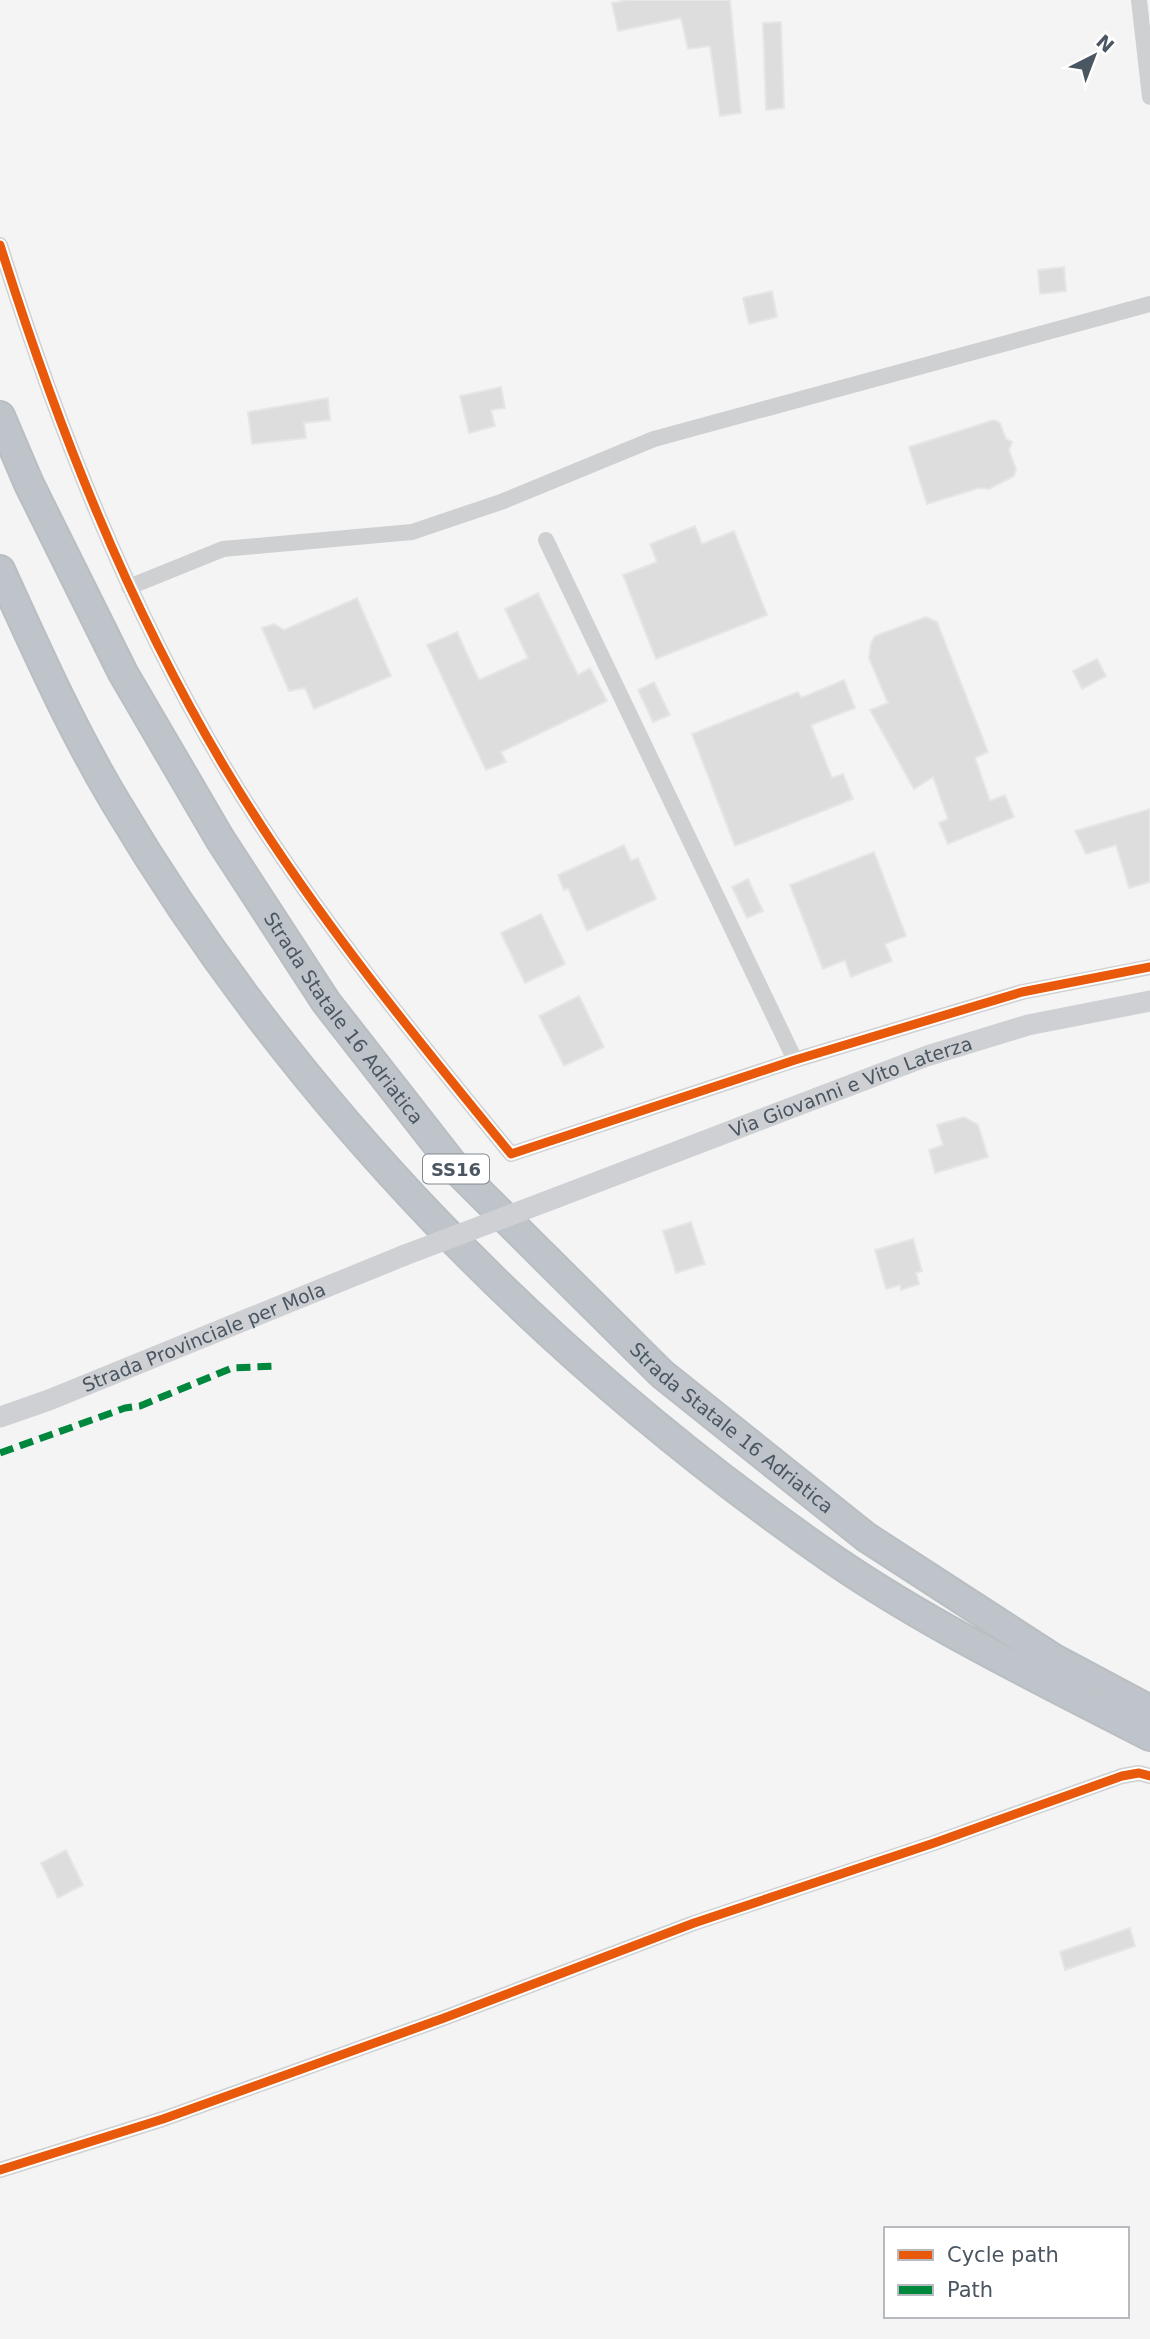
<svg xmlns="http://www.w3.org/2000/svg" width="1150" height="2339" font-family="'DejaVu Sans',sans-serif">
  <rect width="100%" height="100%" fill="#f4f4f4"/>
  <path fill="#ddddde" stroke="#e5e6e7" stroke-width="2" d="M628,0H730L741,113L720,116L710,46L688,49L681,18L618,31L612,3Z
    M781,22L784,108L766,110L763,23Z
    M1064,267L1066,291L1040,294L1038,270Z
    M772,291L777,317L749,324L743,298Z
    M501,387L505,408L491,410L495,426L469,433L460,396Z
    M328,398L330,420L304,423L306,438L252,444L248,412Z
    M994,420L1000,423L1006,439L1012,442L1009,450L1016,469L1014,476L989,489L979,488L927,504L909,447Z
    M695,526L702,544L734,531L767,615L656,659L623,575L657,562L650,544Z
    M538,593L578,675L590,668L607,701L501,752L506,762L486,770L427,645L457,632L479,680L528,658L505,609Z
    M357,598L391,676L314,709L305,688L289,691L262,628L274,624L284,630Z
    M926,617L937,622L988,752L975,758L990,801L1005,795L1014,817L948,844L939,823L948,819L933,777L914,789L870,710L888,703L869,658L871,643L875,636Z
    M1097,659L1106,676L1082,689L1073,671Z
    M844,680L855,708L811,725L832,778L843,774L853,799L735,846L692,734L798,692L801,698Z
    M654,682L670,715L653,722L638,690Z
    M1150,809V882L1129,888L1116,845L1086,854L1075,831Z
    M624,845L631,861L638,858L656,899L587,931L568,888L564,890L558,875Z
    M874,852L906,936L885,944L892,961L851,977L845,960L823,969L790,885Z
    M748,879L763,911L747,918L732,887Z
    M541,914L565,964L525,983L501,933Z
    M579,996L604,1047L564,1066L539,1016Z
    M964,1117L978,1125L988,1157L935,1173L929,1150L943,1145L937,1125Z
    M691,1222L705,1264L676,1273L663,1231Z
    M913,1239L922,1271L916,1273L919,1284L901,1290L900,1285L886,1289L875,1250Z
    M66,1850L83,1885L58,1898L41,1863Z
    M1130,1928L1135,1946L1065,1970L1060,1952Z"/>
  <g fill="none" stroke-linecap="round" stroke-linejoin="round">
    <g stroke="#b9bec3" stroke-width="32">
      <g id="highway">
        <path id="s3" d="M0,416L29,484L123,673L220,839L326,1002L458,1171L662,1374L866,1537L1054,1659L1150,1710"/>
        <path d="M0,570C36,649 71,728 116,803C296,1106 546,1360 834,1560C932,1627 1045,1682 1150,1736"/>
      </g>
    </g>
    <path stroke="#ced0d2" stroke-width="16" d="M1139,0L1150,97
      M0,245C57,426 127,604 225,768C307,905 410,1031 511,1154L795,1060L1022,992L1150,967
      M546,540L795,1060
      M129,587L223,549L412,532L501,502L654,439L1150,304
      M0,2170L163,2119L444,2018L694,1923L934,1843L1122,1776L1139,1773L1150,1776"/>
    <g stroke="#ced0d4" stroke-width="21">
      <path id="s1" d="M558,1197L927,1056L1028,1025L1150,1001"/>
      <path id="s2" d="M0,1417L49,1400L405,1255"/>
    </g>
    <use href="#highway" stroke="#bec4c9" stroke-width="28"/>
    <path stroke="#ced0d4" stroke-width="21" d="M405,1255L558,1197"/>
    <path stroke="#00873e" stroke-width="7" stroke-dasharray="14 7" stroke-linecap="butt" d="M0,1453L125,1408L140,1406L232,1368L276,1366"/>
    <g stroke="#fff" stroke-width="13">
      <path id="cycleway" d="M0,245C57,426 127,604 225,768C307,905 410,1031 511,1154L795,1060L1022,992L1150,967
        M0,2170L163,2119L444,2018L694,1923L934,1843L1122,1776L1139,1773L1150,1776"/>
    </g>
    <use href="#cycleway" stroke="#e8590c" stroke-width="9"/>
  </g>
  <g text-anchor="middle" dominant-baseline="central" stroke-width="5" stroke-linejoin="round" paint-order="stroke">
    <rect fill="#fff" stroke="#808990" stroke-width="2" x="423" y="1154.5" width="66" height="29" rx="5"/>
    <g font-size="18" font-weight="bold" fill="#4a5661">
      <text x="456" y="1169">SS16</text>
    </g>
    <g font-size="19" fill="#4a5661" stroke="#fff">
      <text stroke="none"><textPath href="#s3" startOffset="695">Strada Statale 16 Adriatica</textPath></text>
      <text stroke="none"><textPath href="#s1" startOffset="313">Via Giovanni e Vito Laterza</textPath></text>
      <text stroke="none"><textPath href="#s2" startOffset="219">Strada Provinciale per Mola</textPath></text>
      <text stroke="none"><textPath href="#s3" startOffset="1262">Strada Statale 16 Adriatica</textPath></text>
    </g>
  </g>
  <rect x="884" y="2227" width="245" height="91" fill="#ffffff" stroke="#b7bbc0" stroke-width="2"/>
  <rect x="898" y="2250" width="35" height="10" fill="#e8590c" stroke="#b7bbc0" stroke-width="2"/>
  <text x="947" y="2262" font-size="21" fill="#4a5661">Cycle path</text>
  <rect x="898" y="2285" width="35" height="10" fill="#00873e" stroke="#b7bbc0" stroke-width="2"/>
  <text x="947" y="2297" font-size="21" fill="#4a5661">Path</text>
  <g transform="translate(1094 56) rotate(42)" stroke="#ffffff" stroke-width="5" paint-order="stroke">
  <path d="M0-5L12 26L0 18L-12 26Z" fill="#4a5661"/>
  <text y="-10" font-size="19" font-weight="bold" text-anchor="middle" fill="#4a5661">N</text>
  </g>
</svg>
